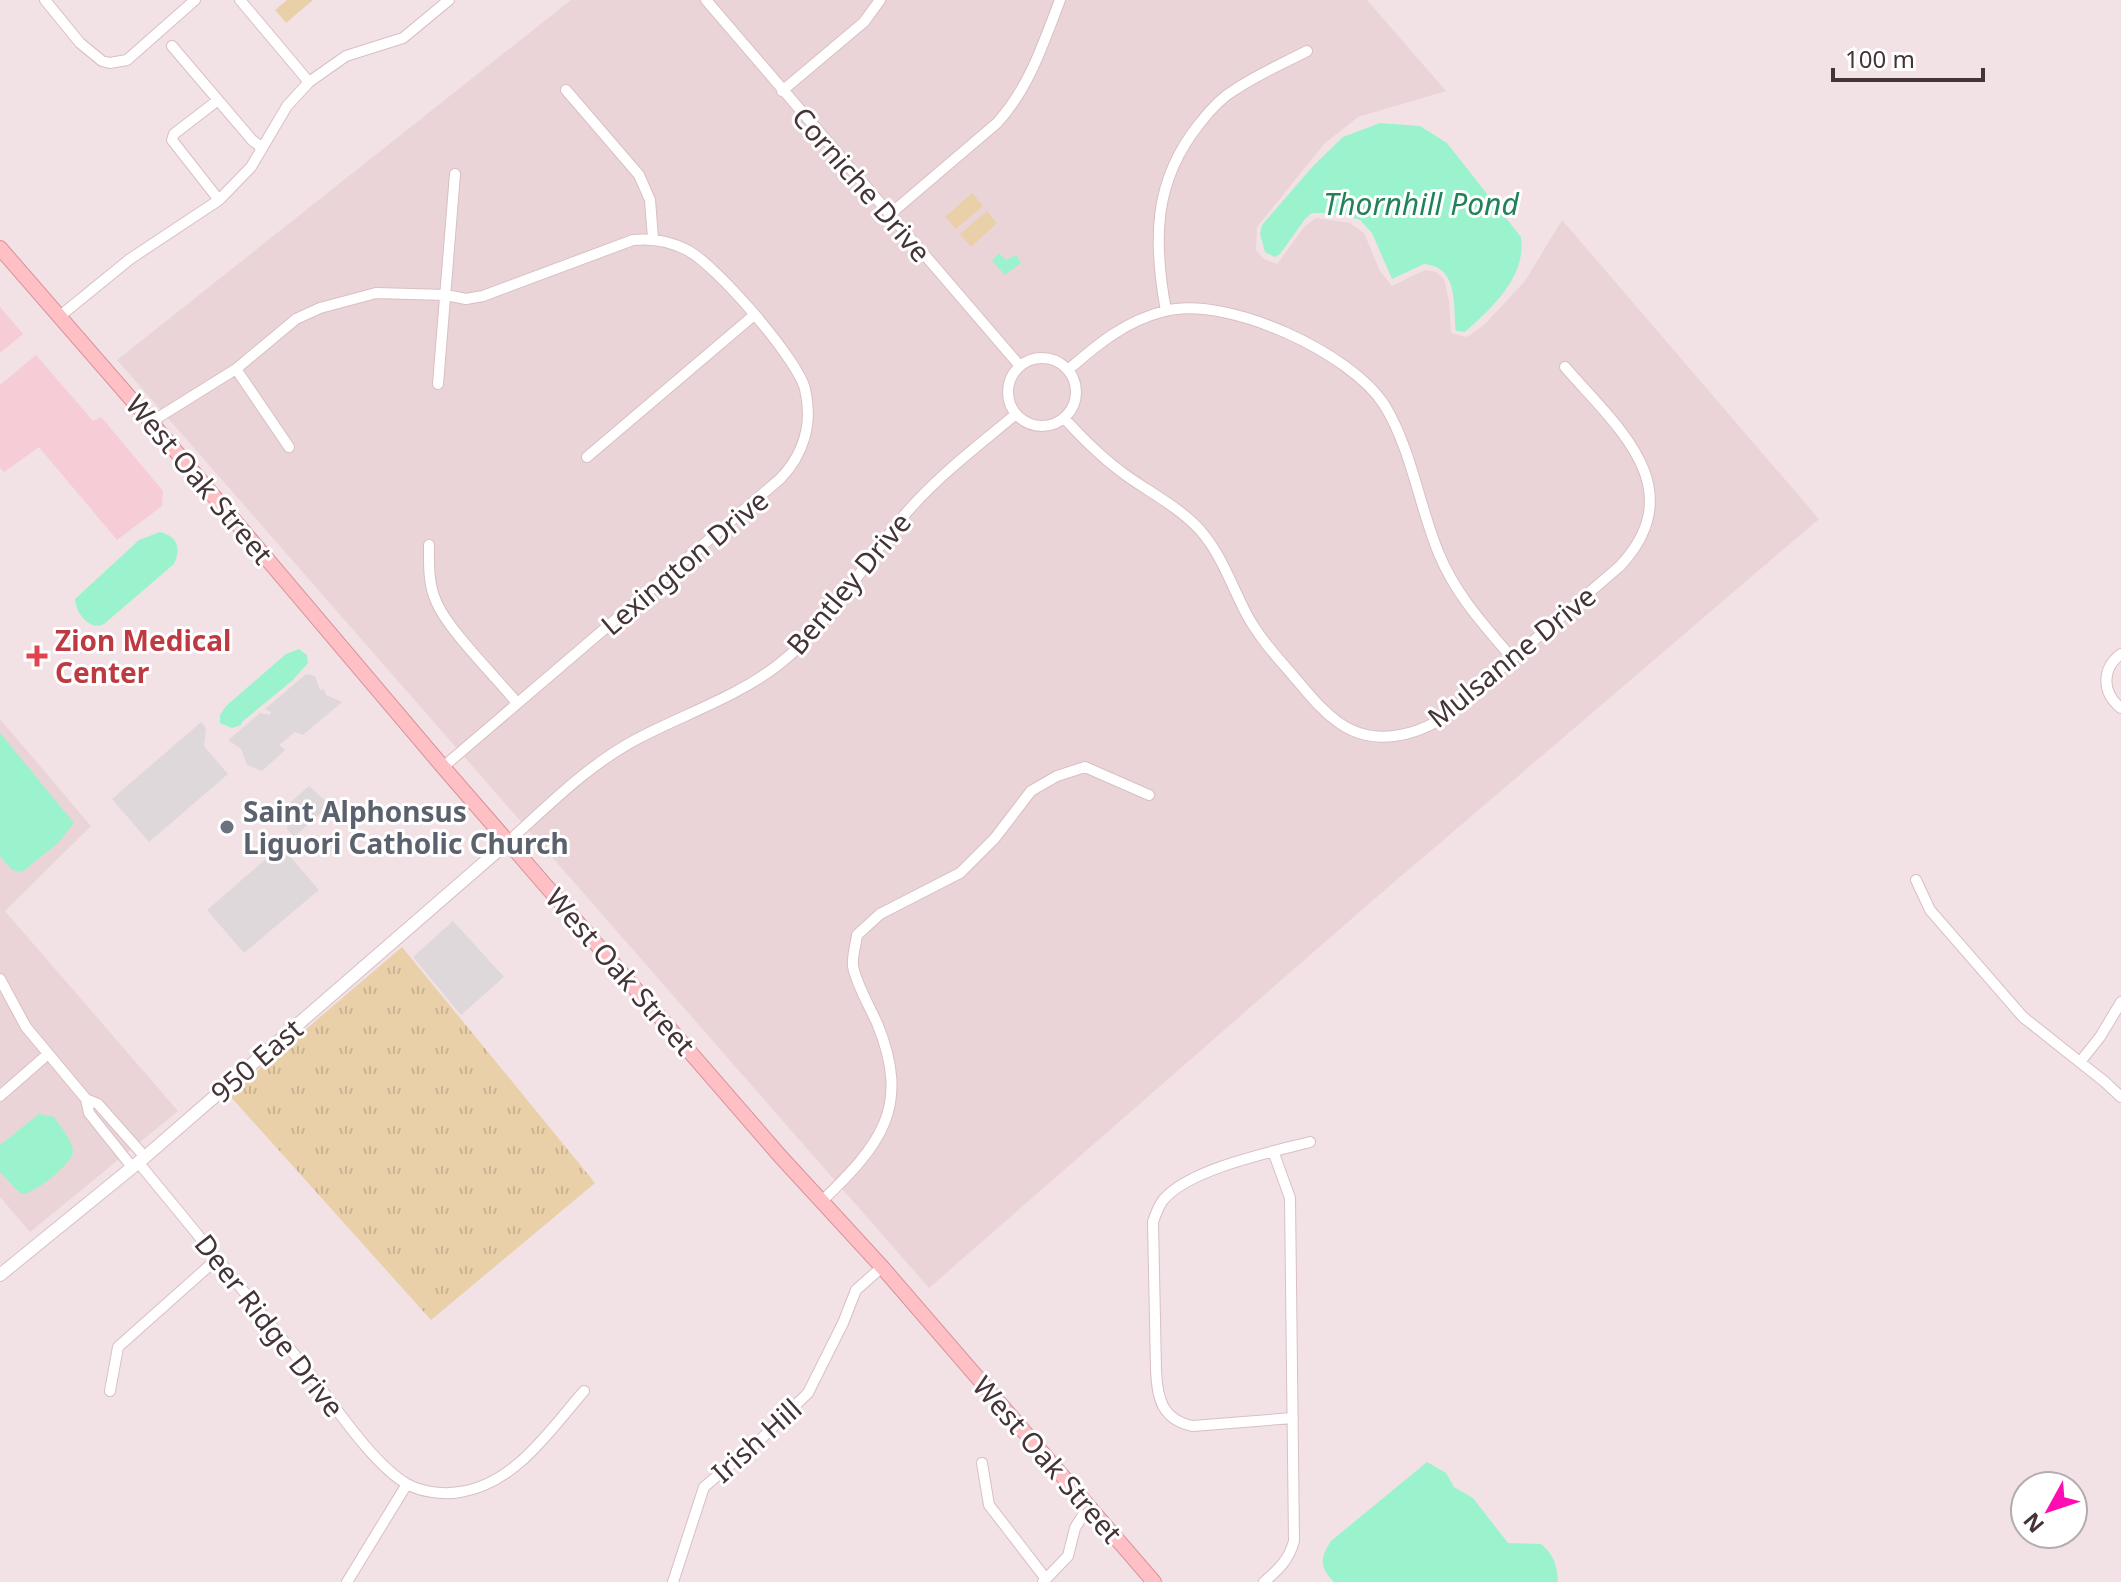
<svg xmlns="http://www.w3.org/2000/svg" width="2121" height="1582" font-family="'Noto Sans',sans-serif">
  <defs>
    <pattern id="park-tufts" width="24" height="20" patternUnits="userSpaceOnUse" patternTransform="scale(2)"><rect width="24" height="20" fill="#e9d0a9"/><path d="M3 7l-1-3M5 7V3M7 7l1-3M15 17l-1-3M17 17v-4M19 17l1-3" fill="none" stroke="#c9b392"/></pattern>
  </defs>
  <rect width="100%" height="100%" fill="#f2e2e5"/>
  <path fill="#ead4d8" d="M571,0H1367L1446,91L1358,117L1324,144L1257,227L1256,250L1264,259L1277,264L1304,227L1316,218L1350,223L1364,233L1380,271L1392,286L1425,270L1436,272L1444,279L1449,301L1451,333L1467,337L1483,326L1525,281L1562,220L1819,519L1372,901L929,1288L117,360Z
    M0,719L91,826L5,911L178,1111L30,1232L0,1197Z"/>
  <path fill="#f6ccd7" d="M0,307L23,334L0,353Z
    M36,355L93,421L101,417L163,491L162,506L117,540L39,447L4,472L0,468V385Z"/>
  <path fill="url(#park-tufts)" d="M402,947L595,1183L431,1320L229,1095Z"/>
  <path fill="#e9d0a9" d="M287,0H313L286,23L275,10Z
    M972,193L983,206L956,229L945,217Z
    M987,211L997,223L971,247L960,234Z"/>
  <path fill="#dfd8da" d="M306,674L315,676L320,690L324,689L326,695L342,702L303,735L295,732L279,745L285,750L262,771L247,765L241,749L228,740L260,713L270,715L271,712L265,709Z
    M201,722L206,728L204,746L228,774L149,842L112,799Z
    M309,786L330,805L294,837L287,829L290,812L285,807Z
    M281,846L319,890L244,953L207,910Z
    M453,921L504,977L461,1015L413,957Z"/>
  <path fill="#9bf3cd" d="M1380,123L1420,126L1447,143L1521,237C1527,276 1492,308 1465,332L1456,331C1453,305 1459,267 1424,264L1392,279L1372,233L1360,220L1338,213H1312L1305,219L1280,254L1275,257L1265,252L1260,234L1262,225L1314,165L1343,137Z
    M999,253L1006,260L1016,255L1021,263L1005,275L992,261Z
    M160,532C178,536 181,549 174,564L104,624C89,631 76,613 75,599L139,540Z
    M299,649L307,655L308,663L293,680L242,722L241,725L232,728L220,723V715L226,706L286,654Z
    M0,733L74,823L58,843L22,872L12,870L0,856Z
    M39,1114L54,1117C60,1126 72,1139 73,1151C74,1163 33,1195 21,1194L0,1172V1145Z
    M1427,1462L1446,1473L1454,1487L1473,1498L1508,1543L1541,1544C1554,1555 1557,1565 1558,1582H1334C1319,1567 1320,1558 1331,1541Z"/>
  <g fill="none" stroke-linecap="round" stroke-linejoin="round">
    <g stroke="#d9bfc3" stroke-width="12">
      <path id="minor" d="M45,0L80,43L102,61L110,63L127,60L195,0
        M240,0L309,82
        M706,0L1020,366
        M172,46L252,140L262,148
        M566,90L639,175L650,200L653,238
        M782,91L864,22L880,0
        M218,100L174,134L172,140L219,200
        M889,215L997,123C1029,88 1043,44 1060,0
        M1166,311C1153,240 1153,181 1200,123C1210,110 1222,97 1236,89C1258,74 1284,63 1307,51
        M60,316L130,259L219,200L251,167L287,106L309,82L346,56L403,38L449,0
        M1008 392a34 34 0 1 1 68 0a34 34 0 1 1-68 0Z
        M236,369L289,447
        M1068,370C1098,344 1125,321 1165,311C1227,295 1352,353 1385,406C1412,451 1419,506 1439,554C1456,595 1484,625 1512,658
        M438,384L455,174
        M1064,418C1083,439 1103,459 1127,476C1151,493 1180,508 1200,530C1222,555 1232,587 1247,615C1260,639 1278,658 1295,678C1309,694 1321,710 1338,722C1373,748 1419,736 1451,712L1620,566C1693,488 1616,426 1565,367
        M151,422L236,369L296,319L320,308L376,293L446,295L466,299L483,296L633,240C652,238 670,241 687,250C715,264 797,358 805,389C813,423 804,454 780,479L443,767
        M587,457L753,316
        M429,545C429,564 428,583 436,601C447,629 496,677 517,703
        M2121,654C2101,669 2102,693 2121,708
        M509,841C550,804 588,765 637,739C684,714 735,698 778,665C831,624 864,562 907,512C939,475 979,445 1016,414
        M1916,880L1930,910L2023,1017L2105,1082L2121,1097
        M0,979L26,1027L86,1099L98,1104L145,1157
        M2080,1062L2100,1037L2121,1002
        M0,1096L48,1054
        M86,1099L89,1113L132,1167
        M138,1162C195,1231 251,1300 307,1370C332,1402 373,1465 407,1484C421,1492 444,1495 460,1492C515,1484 550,1430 584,1391
        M821,1202C880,1145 912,1108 877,1023C870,1008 855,981 853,966C852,956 856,944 857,935L880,914L960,873L995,838L1031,791L1057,776L1085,767L1149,795
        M110,1391L118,1347L218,1258
        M1293,1418L1193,1426C1162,1420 1157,1398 1156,1370L1153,1222C1156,1214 1158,1206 1164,1199C1190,1169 1271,1152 1310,1142
        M982,1463L989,1505L1046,1579
        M347,1582L407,1484
        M673,1582L704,1487L761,1439L808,1393L843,1323L856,1290L882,1267
        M1043,1582L1068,1556L1075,1528L1088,1507
        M1264,1582C1278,1570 1289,1560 1294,1541L1290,1198L1273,1151"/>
    </g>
    <g stroke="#d9bfc3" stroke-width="14">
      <path id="tertiary" d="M0,1275L145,1157L509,841"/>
    </g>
    <g stroke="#d89299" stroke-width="16">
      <path id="secondary" d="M0,248L151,422L443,767L780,1156L882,1267L1154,1582"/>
    </g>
    <use href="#minor" stroke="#fff" stroke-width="10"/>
    <use href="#tertiary" stroke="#fff" stroke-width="12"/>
    <use href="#secondary" stroke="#ffc0c5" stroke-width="14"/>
  </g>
  <path fill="#e0444e" stroke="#fff" stroke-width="3" d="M33 644h8v8h8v8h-8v8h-8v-8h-8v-8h8z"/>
  <circle fill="#6b7280" stroke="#fff" stroke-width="3" cx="227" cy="827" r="8"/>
  <g text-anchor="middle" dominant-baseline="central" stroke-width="6" stroke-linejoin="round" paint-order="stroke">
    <g font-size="28" fill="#443337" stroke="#fff">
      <text transform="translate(862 184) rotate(49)">Corniche Drive</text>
      <text transform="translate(200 479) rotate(50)">West Oak Street</text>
      <text transform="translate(684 562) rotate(-40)">Lexington Drive</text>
      <text transform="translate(848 583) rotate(-50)">Bentley Drive</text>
      <text transform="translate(1511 656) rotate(-39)">Mulsanne Drive</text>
      <text transform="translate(621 971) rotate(49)">West Oak Street</text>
      <text transform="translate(256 1060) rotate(-41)">950 East</text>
      <text transform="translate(270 1325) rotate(52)">Deer Ridge Drive</text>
      <text transform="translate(756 1440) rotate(-42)">Irish Hill</text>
      <text transform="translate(1048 1459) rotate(49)">West Oak Street</text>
    </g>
    <g font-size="28" font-weight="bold" fill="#be3a42" stroke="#fff" text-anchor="start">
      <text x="55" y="640">Zion Medical<tspan x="55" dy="32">Center</tspan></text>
    </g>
    <g font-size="28" font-weight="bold" fill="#5b616d" stroke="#fff" text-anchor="start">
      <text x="243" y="811">Saint Alphonsus<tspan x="243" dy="32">Liguori Catholic Church</tspan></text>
    </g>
    <g font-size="30" font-style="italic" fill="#21825a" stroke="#fff">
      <text x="1421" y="203">Thornhill Pond</text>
    </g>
  </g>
  <g transform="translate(2049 1510) rotate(230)"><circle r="38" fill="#ffffff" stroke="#b4adaf" stroke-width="2"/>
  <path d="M0-6L14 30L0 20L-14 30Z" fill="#ff0db3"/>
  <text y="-12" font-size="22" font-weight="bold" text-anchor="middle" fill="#443337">N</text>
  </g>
  <path d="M1833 68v12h150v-12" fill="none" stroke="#443337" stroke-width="4"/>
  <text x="1845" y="68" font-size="24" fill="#443337" stroke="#ffffff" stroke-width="6" paint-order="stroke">100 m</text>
</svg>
